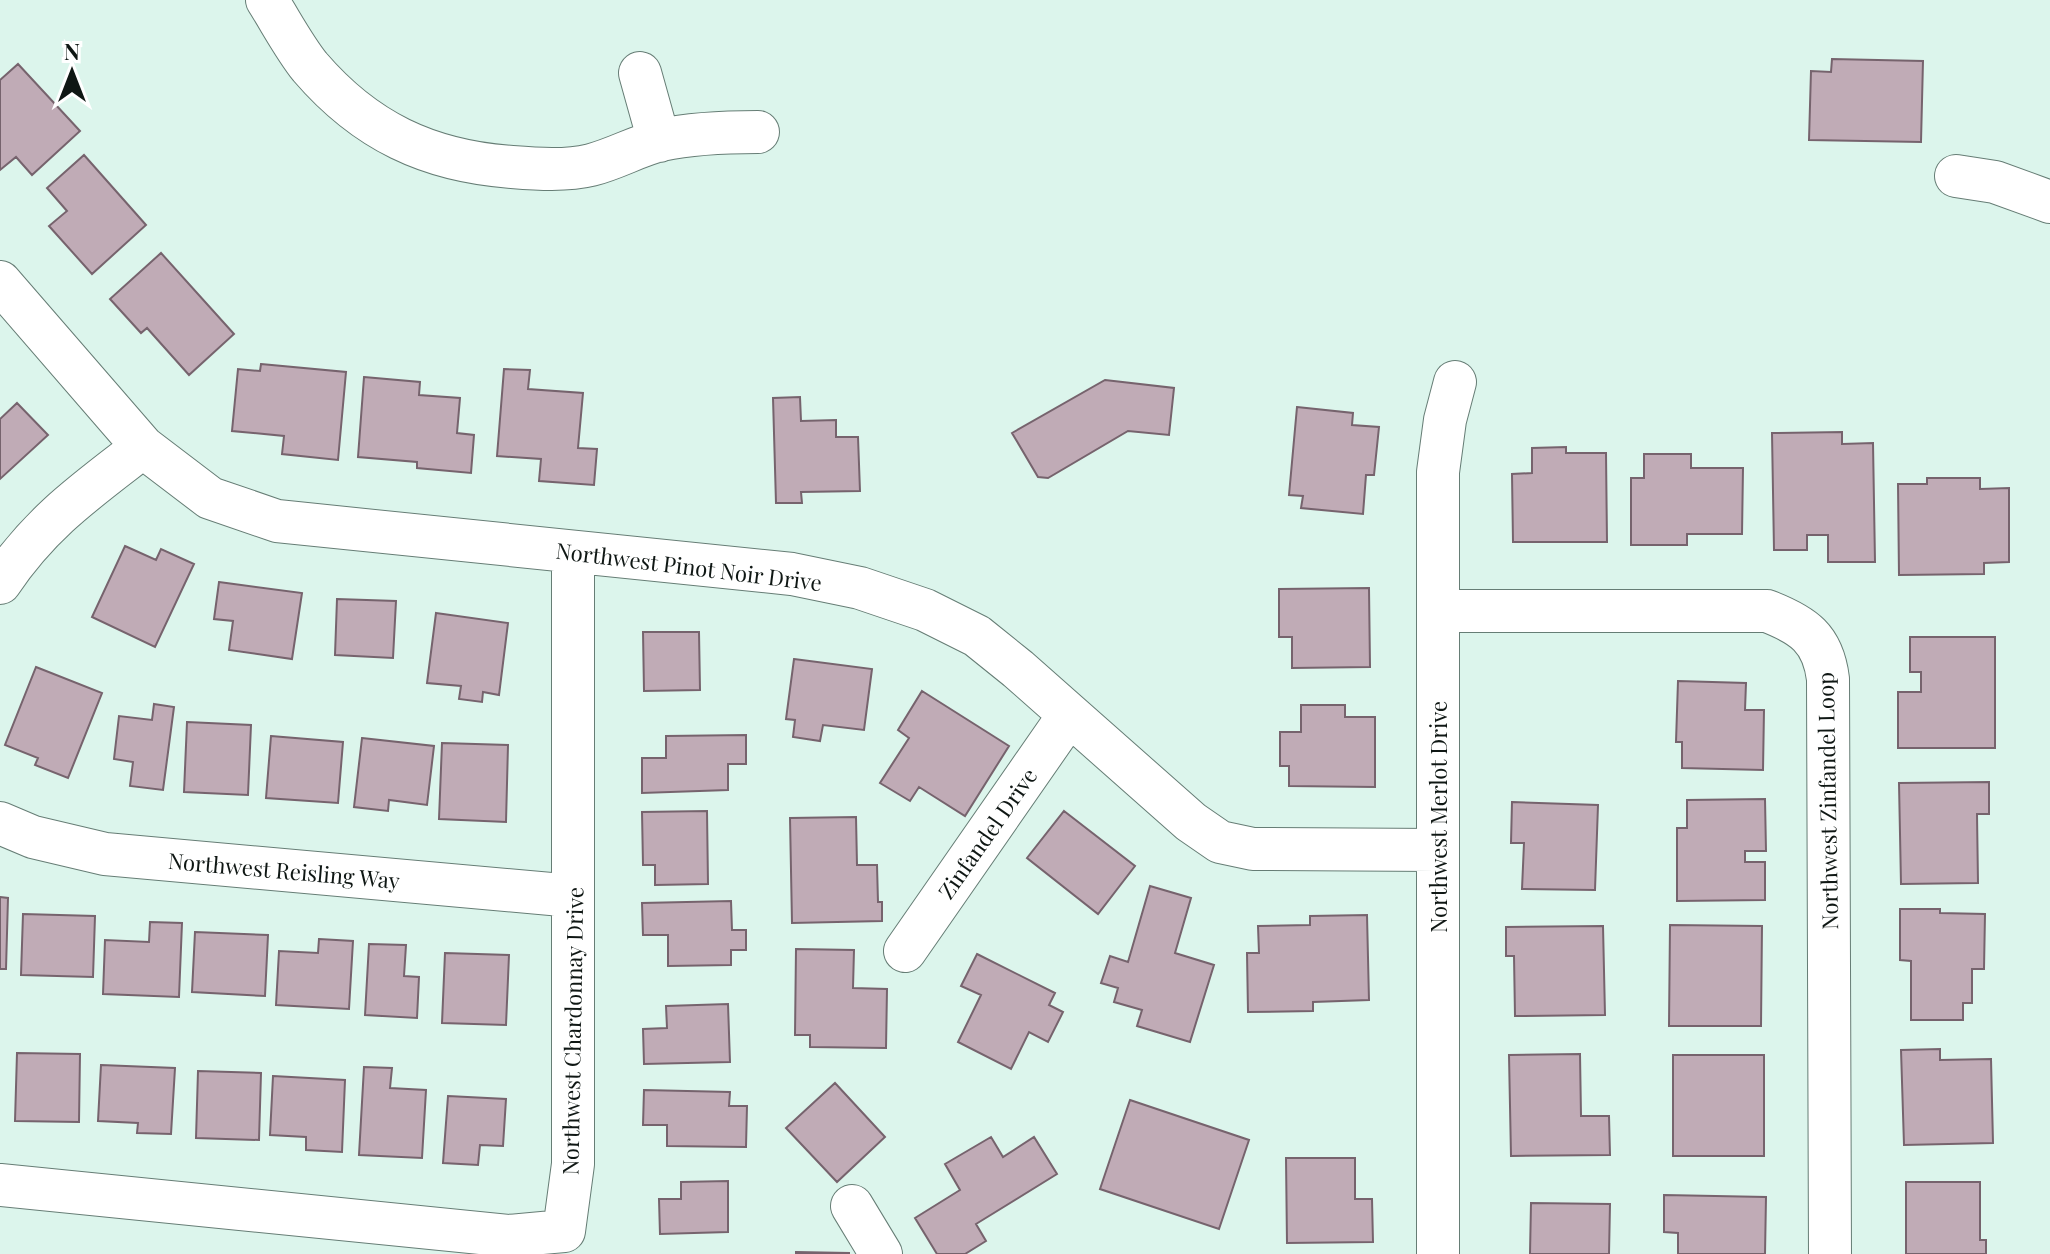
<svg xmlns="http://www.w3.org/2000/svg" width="2050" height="1254" font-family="'Playfair Display',serif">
  <rect width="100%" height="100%" fill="#dcf5ec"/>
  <path fill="#c0abb6" stroke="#76636d" stroke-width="2" d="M1832,59L1923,61L1921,142L1809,140L1811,71L1831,72Z
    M18,64L80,131L32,175L16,157L0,170V80Z
    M84,155L146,225L92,274L49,226L67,211L47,188Z
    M161,253L234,334L189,375L147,328L141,333L110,299Z
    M261,364L346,372L338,460L282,454L284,436L232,431L238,369L260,371Z
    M504,369L530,370L528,389L583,393L578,448L597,449L594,485L539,481L541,459L497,456Z
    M364,377L420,382L419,395L460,398L457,433L474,435L471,473L417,468V462L358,457Z
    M1105,380L1174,388L1169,435L1128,431L1048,478L1038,477L1012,433Z
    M800,397L801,421L836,420V437H858L860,491L801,492L802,503H776L773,398Z
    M17,403L48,435L0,479V419Z
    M1297,407L1353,413L1352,425L1379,427L1374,475H1366L1363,514L1301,508L1303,496L1289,495Z
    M1842,432V444L1873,443L1875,562H1828V535H1807V550H1774L1772,433Z
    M1566,447V453H1606L1607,542H1513L1512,474L1532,473V448Z
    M1644,454H1691V468H1743L1742,534H1687V545H1631V478H1644Z
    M1927,478H1980V489L2009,488V562L1984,563V574L1899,575L1898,484H1927Z
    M125,546L156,560L161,549L194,564L155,647L92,617Z
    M219,582L302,593L292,659L229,650L233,621L214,619Z
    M1369,588L1370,667L1292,668V637H1279V589Z
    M337,599L396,601L393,658L335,655Z
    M436,613L508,623L499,695L483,692L482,702L459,699L461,686L427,683Z
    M643,632H699L700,690L644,691Z
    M1910,637H1995V748H1898V692H1921V672H1910Z
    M794,659L872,669L864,730L823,725L820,741L793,737L795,720L786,719Z
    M36,667L102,693L68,778L35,765L38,758L5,745Z
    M1678,681L1746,683L1745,710H1764L1763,770L1682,768V742H1676Z
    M922,691L1009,746L965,816L919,787L910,801L880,783L909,738L898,730Z
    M154,704L174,707L163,790L130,786L133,762L114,759L119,716L152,720Z
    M1301,705H1345V717H1375V787L1289,786V766H1280V732H1301Z
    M187,722L251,725L248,795L184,792Z
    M746,735V764H728V790L642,793V758H666V736Z
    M271,736L343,742L338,803L266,798Z
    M362,738L434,746L427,805L389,800L388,811L354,807Z
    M442,743L508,745L506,822L439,819Z
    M1989,782V814H1977L1978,883L1901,884L1899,783Z
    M1765,799L1766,851H1745V862H1765V900L1677,901V828H1687V800Z
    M1512,802L1598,805L1595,890L1522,889L1524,843H1511Z
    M707,811L708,884L655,885V865H643L642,812Z
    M1064,811L1135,866L1098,914L1027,858Z
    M856,817L857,865H877L878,902H882V921L792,923L790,818Z
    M1150,886L1191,898L1175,953L1214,965L1190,1042L1137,1026L1142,1010L1114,1002L1118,988L1101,983L1110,956L1128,962Z
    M0,897L8,898L6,969H0Z
    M731,901L732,930H746V950H731V965L668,966V935H643L642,903Z
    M1900,909H1940V913L1985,914L1984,969H1972V1003H1963V1020H1911V961L1900,960Z
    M23,914L95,916L93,977L21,975Z
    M1367,915L1369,1000L1313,1002V1011L1248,1012L1247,953H1259L1258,926L1310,925V916Z
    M150,922L182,923L179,997L103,994L105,940L149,942Z
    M1670,925L1762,926L1761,1026H1669Z
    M1603,926L1605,1015L1515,1016L1514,956H1506V927Z
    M195,932L268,935L265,996L192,992Z
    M319,939L353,941L349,1009L276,1005L279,951L318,953Z
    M369,944L406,945L404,976L419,977L417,1018L365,1015Z
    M796,949L854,950L853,988L887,989L886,1048L810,1047V1035H795Z
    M445,953L509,955L506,1025L442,1023Z
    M977,954L1055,993L1049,1005L1063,1012L1048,1042L1029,1032L1011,1069L958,1042L981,995L961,986Z
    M728,1004L730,1062L644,1064L643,1029L667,1028L666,1006Z
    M1940,1049V1060L1991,1059L1993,1143L1904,1145L1901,1050Z
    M17,1053L80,1054L79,1122L15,1121Z
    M1580,1054L1581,1116H1609L1610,1155L1511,1156L1509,1055Z
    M1673,1055H1764V1156H1673Z
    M101,1065L175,1068L171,1134L137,1133L138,1123L98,1121Z
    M364,1067L392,1068L390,1088L426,1090L422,1158L359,1155Z
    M198,1071L261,1073L259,1140L196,1138Z
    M273,1076L345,1080L342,1152L306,1150V1137L270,1135Z
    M835,1083L885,1137L837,1182L786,1128Z
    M644,1090L730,1092L729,1106H747L746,1147L667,1146V1125H643Z
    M448,1096L506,1099L503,1146L480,1145L478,1165L443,1163Z
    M1130,1100L1249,1140L1219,1229L1100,1189Z
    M991,1137L1003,1157L1034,1137L1057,1174L976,1224L986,1241L965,1254H937L915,1218L960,1190L945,1164Z
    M1286,1158H1355V1199H1372L1373,1242L1287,1243Z
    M728,1181V1232L660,1234L659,1199H681V1182Z
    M1906,1182H1980V1240H1986V1254H1906Z
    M1664,1195L1766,1197L1765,1254H1678V1233L1664,1232Z
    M1531,1203L1610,1204L1609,1254H1530Z
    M796,1252L849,1253V1254H796Z"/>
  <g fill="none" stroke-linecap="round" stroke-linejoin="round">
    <g stroke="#667d75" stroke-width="44">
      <path id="minor" d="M267,0C281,22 294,47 310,67C365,131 428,161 512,167C537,169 567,171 591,165C615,159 637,146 661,140C693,133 725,132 758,132
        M640,73L659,141
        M1956,176L1995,182L2050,202
        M0,282L143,447L210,498L277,521L792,574L860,588L925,610L977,636L1018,669L1191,822L1220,842L1253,849L1437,850
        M0,583C41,522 86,491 143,447
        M1438,611H1767C1803,625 1823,638 1828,679L1830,1254
        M0,823L33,837L105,854L573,896
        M905,951L1069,715
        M0,1185L510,1236L564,1231L573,1164V552
        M852,1206L881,1254
        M1438,1254V472L1445,420L1455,382"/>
    </g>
    <use href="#minor" stroke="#fff" stroke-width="42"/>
  </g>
  <g text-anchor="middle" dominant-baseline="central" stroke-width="7" stroke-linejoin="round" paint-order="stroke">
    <g font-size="22" fill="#0f1714" stroke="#fff">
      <text transform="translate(689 566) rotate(7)">Northwest Pinot Noir Drive</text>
      <text transform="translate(1827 801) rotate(-91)">Northwest Zinfandel Loop</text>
      <text transform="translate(1438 817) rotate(-90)">Northwest Merlot Drive</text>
      <text transform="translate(987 833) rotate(-55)">Zinfandel Drive</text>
      <text transform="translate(284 870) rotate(5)">Northwest Reisling Way</text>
      <text transform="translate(572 1031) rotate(-89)">Northwest Chardonnay Drive</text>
    </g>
  </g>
  <g transform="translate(72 72)" stroke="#ffffff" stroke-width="6" paint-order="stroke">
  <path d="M0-6L14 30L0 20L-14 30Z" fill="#0f1714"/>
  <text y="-12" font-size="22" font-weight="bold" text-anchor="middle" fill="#0f1714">N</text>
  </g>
</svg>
